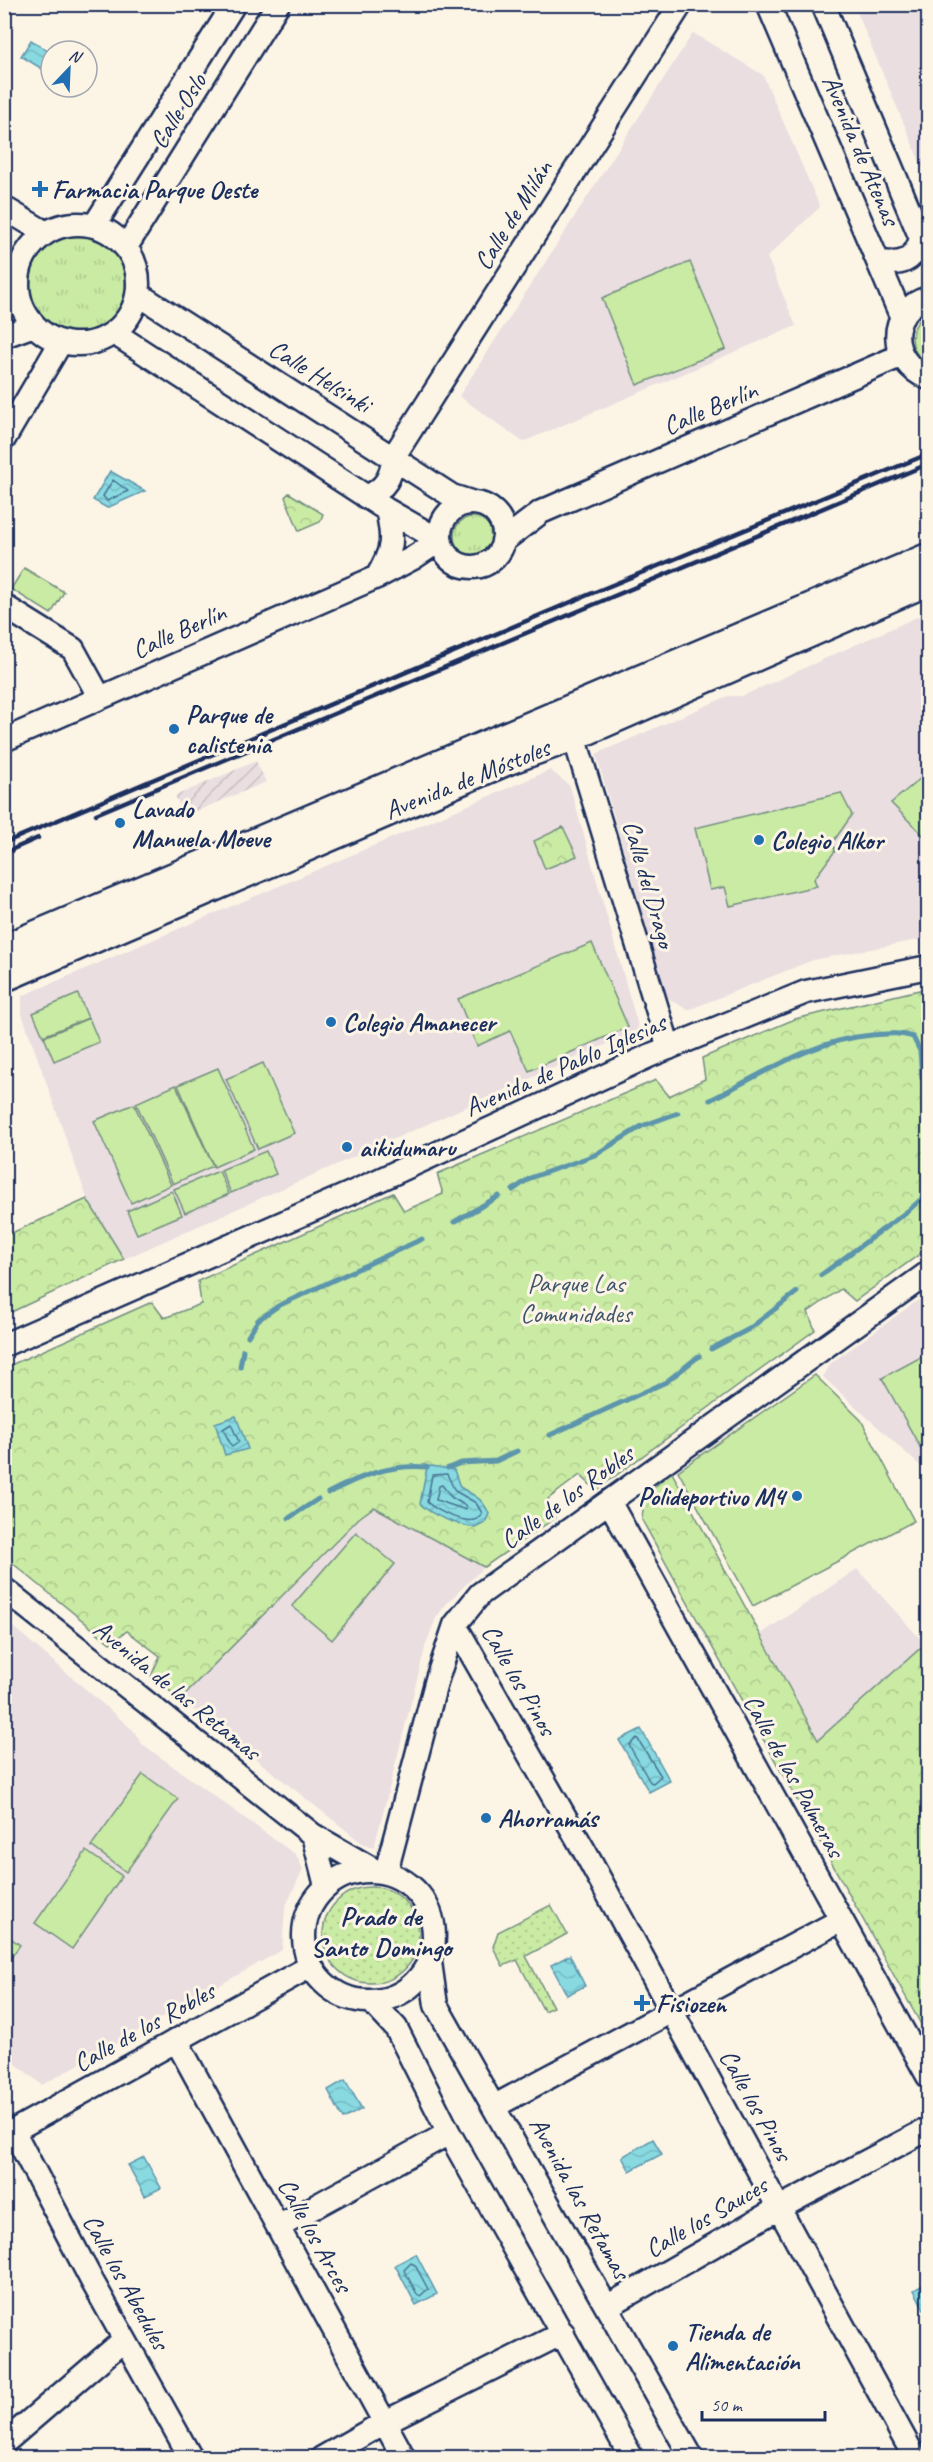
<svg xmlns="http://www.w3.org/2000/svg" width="933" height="2462" font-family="Caveat,sans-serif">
  <defs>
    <pattern id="industrial-furrows" width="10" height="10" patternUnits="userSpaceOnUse" patternTransform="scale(1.5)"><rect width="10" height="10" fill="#eadee0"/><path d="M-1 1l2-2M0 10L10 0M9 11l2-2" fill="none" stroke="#c8bfc3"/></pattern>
    <pattern id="grass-tufts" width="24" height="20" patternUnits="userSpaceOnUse" patternTransform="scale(1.5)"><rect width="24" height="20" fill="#caeba3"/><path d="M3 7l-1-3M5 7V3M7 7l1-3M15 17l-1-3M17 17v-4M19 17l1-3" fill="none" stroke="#adca8f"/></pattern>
    <pattern id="forest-crowns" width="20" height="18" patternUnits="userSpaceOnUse" patternTransform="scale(1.5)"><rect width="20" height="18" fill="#caeba3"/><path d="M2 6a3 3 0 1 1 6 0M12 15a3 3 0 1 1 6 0" fill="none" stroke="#adca8f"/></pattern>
    <pattern id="garden-dots" width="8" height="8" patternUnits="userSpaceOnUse" patternTransform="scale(1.5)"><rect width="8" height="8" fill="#caeba3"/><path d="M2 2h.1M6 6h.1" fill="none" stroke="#adca8f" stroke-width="1.8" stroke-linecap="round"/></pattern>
    <pattern id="water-waves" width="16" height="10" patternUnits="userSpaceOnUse" patternTransform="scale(1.5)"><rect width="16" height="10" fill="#88d9e0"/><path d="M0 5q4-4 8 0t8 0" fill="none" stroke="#75bbc3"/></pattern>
  </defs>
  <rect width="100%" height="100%" fill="#fcf5e5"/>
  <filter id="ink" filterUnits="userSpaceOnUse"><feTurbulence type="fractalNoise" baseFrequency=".0167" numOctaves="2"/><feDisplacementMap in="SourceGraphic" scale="12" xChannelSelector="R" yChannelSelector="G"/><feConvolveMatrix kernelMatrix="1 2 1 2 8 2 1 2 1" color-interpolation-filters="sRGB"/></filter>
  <g filter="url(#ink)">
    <path fill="#eadee0" d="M854,5H928V181Z
      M693,33L763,75L820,207L767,257L796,326L523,442L459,396Z
      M928,612V938L813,960L688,1010L666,997L596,754L728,696H742Z
      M550,770L570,786L639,1030L124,1259L87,1198L22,1014V996Z
      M928,1293V1473L823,1377L831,1363Z
      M375,1507L484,1567L447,1603L436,1618L426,1644L374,1848L362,1843L180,1699L359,1518Z
      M857,1569L925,1644L819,1740L761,1634Z
      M4,1619L133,1730L142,1744L296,1855L303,1869L285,1908L282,1950L42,2085L5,2055Z"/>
    <path fill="url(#industrial-furrows)" d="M256,761L266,782L185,816L175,796Z"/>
    <path fill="url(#grass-tufts)" stroke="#728d80" stroke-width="1.5" d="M29 284a49 49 0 1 1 98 0a49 49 0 1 1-98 0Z
      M928,314V363C907,353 907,324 928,314Z
      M454 536a19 19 0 1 1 38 0a19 19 0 1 1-38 0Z"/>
    <path fill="url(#forest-crowns)" stroke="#728d80" stroke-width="1.5" d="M289,493L323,514L320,522L299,531L285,497Z
      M563,827L577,856L545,869L534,841Z
      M928,988V1248L855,1301L841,1289L808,1312L815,1330L596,1490L580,1475L548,1499L555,1518L484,1567L374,1507L359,1518L180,1699L151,1676L160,1656L127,1631L110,1643L5,1557L4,1368L152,1302L164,1318L201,1304L198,1281L393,1193L404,1211L443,1194L437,1174L656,1080L669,1096L705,1079L702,1058L795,1019Z
      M87,1199L124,1259L5,1315V1236Z
      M671,1471L818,1740L925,1644L928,1649V2037L642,1520L644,1498Z"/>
    <path fill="url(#garden-dots)" stroke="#728d80" stroke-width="1.5" d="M323 1935a48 48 0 1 1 96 0a48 48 0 1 1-96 0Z
      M551,1905L567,1934L526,1956L553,2007L544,2011L517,1960L503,1966L493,1947L498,1932Z"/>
    <path fill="#caeba3" stroke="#728d80" stroke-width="1.5" d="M690,262L726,349L637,385L602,298Z
      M24,568L64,592L51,614L11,589Z
      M928,772V840L891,803Z
      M841,793L852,815L833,842L835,851L814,879L817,886L730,906L725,887L710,890L695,828Z
      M592,943L628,1027L529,1071L510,1031L477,1046L458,999Z
      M78,994L88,1018L43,1036L33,1013Z
      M89,1018L99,1042L54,1061L44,1037Z
      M263,1063L294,1133L258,1149L226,1079Z
      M218,1068L254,1149L214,1167L178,1085Z
      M176,1085L213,1166L173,1184L136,1103Z
      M134,1104L171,1185L131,1203L94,1121Z
      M266,1151L276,1174L231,1193L221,1170Z
      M219,1171L229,1194L185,1213L174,1189Z
      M172,1191L182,1215L137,1234L127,1211Z
      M921,1357L928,1370V1455L925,1456L882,1378Z
      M815,1375L861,1420L914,1521L753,1606L678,1471Z
      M356,1532L395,1564L332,1640L292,1606Z
      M143,1774L178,1799L126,1872L91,1846Z
      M86,1851L122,1876L72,1949L35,1923Z
      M5,1934L20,1945L5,1966Z"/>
    <path fill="url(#water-waves)" stroke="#5c95ac" stroke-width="1.5" d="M31,40L51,53V66L47,72L21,56Z
      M110,471L145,491L107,508L93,500Z
      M236,1416L248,1449L225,1455L215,1423Z
      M432,1466L454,1470L460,1487C473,1495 483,1498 489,1514L485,1523L475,1528C456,1524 434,1517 420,1504L427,1467Z
      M641,1729L670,1781L649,1792L619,1740Z
      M570,1955L585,1986L567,1995L551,1965Z
      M345,2080L362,2109L343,2119L328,2090Z
      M653,2139L662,2154L630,2171L622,2157Z
      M144,2157L161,2188L145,2196L128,2165Z
      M416,2254L437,2294L416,2305L395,2265Z
      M928,2282V2317L914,2290Z"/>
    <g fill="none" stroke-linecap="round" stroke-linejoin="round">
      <path stroke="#477392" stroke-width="1.5" d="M113,480L128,491L107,501L103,496Z
        M231,1424L239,1442L232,1447L223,1429Z
        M447,1474L455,1491L476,1503L482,1513C476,1531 436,1511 427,1502L432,1475Z
        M442,1485L451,1497L466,1506V1510L436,1500L439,1486Z
        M637,1738L661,1776L653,1783L650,1782L629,1745Z
        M411,2263L415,2265L428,2289L420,2296L417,2294L404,2270Z"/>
      <path stroke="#5c95ac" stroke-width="5" d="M710,1100C763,1074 812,1040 872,1035C887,1034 898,1032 913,1037L920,1051L922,1078
        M513,1190L530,1178L595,1155L642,1126L678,1113
        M454,1222L499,1196
        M821,1275L909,1210L928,1193
        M248,1336L258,1320L278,1306L422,1239
        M711,1349L749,1329L797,1292
        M240,1367L243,1350
        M550,1435L666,1382L699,1356
        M448,1468L461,1463L496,1461L517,1451
        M328,1493C361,1476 389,1464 427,1467
        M289,1518L318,1499"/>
      <g stroke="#1b2f5e" stroke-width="27">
        <path id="minor" d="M768,4L902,318
          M823,4L928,255
          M4,208L46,233
          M18 284a60 60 0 1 1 120 0a60 60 0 1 1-120 0Z
          M94,226L234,4
          M126,247L278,4
          M878,261C901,266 913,262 921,239
          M138,294L452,496L474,503
          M928,298C886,310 888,362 928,378
          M114,333L387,510L427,533L439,537
          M4,336L34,325
          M4,439L61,342
          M366,497C386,488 391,478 394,456L681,4
          M440 535a32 32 0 1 1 64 0a32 32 0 1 1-64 0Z
          M503,541L541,512L900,356
          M377,577C393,550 394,540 387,510
          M4,606L73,649L100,698
          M574,736L669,1048
          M4,740L377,577L413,558L440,540
          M4,1345L351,1193L651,1055L806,992L928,967
          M610,1503L928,2076
          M4,1589L313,1835L374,1870
          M455,1625L585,1852L915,2458
          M313,1835L326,1886
          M304 1936a65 65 0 1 1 130 0a65 65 0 1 1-130 0Z
          M386,1872L437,1679L455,1625L480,1594L928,1273
          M430,1962L436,2005L692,2458
          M372,2002L396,2028L449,2133L632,2458
          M176,2040L404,2458
          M495,2106L841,1920
          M14,2132L92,2281L191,2458
          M4,2136L311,1966
          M278,2227L449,2133
          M608,2306L779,2208L928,2129
          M4,2443L124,2340
          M322,2458L385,2422L563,2333"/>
      </g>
      <g stroke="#1b2f5e" stroke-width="33">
        <path id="major" d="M4,949L928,558
          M4,977L508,760L574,736L928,581"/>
      </g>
      <use href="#minor" stroke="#fcf5e5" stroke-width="22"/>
      <use href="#major" stroke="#fcf5e5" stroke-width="28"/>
      <path stroke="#1b2f5e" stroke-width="4.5" d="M96,814L928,464
        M4,843L571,602L928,454
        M4,853L38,838"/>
    </g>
  </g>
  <g fill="#1f6fb2" stroke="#fcf5e5" stroke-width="2">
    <path d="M37 180h6v6h6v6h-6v6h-6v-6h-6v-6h6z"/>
    <circle cx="174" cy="729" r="6"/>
    <circle cx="120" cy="823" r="6"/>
    <circle cx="759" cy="840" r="6"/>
    <circle cx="331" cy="1022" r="6"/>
    <circle cx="347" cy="1147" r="6"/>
    <circle cx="797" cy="1496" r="6"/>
    <circle cx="486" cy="1818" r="6"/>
    <path d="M639 1994h6v6h6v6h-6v6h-6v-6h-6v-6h6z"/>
    <circle cx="673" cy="2346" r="6"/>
  </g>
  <g text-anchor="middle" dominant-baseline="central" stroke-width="6" stroke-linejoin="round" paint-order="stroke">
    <g font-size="26" fill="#1b2f5e" stroke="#fcf5e5">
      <text transform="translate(178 111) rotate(-58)">Calle Oslo</text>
      <text transform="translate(861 150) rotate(67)">Avenida de Atenas</text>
      <text transform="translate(513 215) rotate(-58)">Calle de Milán</text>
      <text transform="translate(320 376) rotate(32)">Calle Helsinki</text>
      <text transform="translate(710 408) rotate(-23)">Calle Berlín</text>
      <text transform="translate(179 631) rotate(-24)">Calle Berlín</text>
      <text transform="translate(467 779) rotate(-22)">Avenida de Móstoles</text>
      <text transform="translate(649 884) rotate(74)">Calle del Drago</text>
      <text transform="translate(565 1065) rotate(-24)">Avenida de Pablo Iglesias</text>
      <text transform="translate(567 1497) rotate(-36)">Calle de los Robles</text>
      <text transform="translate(519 1680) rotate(60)">Calle los Pinos</text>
      <text transform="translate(177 1690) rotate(39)">Avenida de las Retamas</text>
      <text transform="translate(794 1776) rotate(61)">Calle de las Palmeras</text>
      <text transform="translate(144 2027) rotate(-29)">Calle de los Robles</text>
      <text transform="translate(756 2105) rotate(61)">Calle los Pinos</text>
      <text transform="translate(580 2198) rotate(61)">Avenida las Retamas</text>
      <text transform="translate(706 2217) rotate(-30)">Calle los Sauces</text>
      <text transform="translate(315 2235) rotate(61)">Calle los Arces</text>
      <text transform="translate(126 2282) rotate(61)">Calle los Abedules</text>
    </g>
    <g font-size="26" font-weight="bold" fill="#1b2f5e" stroke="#fcf5e5" text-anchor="start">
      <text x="52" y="189">Farmacia Parque Oeste</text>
      <text x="186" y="714">Parque de<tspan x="186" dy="30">calistenia</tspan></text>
      <text x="132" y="808">Lavado<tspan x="132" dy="30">Manuela Moeve</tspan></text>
      <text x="771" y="840">Colegio Alkor</text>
      <text x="343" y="1022">Colegio Amanecer</text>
      <text x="359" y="1147">aikidumaru</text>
      <text x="785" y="1496" text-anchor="end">Polideportivo M4</text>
      <text x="498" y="1818">Ahorramás</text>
      <text x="656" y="2003">Fisiozen</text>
      <text x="685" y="2331">Tienda de<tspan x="685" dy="30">Alimentación</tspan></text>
    </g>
    <g font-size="26" fill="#3e556c" stroke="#fcf5e5">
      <text x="576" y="1283">Parque Las<tspan x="576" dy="30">Comunidades</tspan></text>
    </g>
    <g font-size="27" font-weight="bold" fill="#1b2f5e" stroke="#fcf5e5">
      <text x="381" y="1916">Prado de<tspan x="381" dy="31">Santo Domingo</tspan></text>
    </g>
  </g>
  <rect width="933" height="2462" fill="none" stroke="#fcf5e5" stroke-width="24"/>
  <rect x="12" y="12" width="909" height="2438" fill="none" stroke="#1b2f5e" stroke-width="2" filter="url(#ink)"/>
  <g transform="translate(69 69) rotate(23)"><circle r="28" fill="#fcf5e5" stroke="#a2a6af" stroke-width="1.5"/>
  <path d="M0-4.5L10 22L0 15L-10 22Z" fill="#1f6fb2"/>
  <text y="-9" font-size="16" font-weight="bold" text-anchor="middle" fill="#1b2f5e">N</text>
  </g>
  <path d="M702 2411v9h123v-9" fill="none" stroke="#1b2f5e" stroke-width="3"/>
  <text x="711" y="2411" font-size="18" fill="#1b2f5e" stroke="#fcf5e5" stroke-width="4.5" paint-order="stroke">50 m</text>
</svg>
